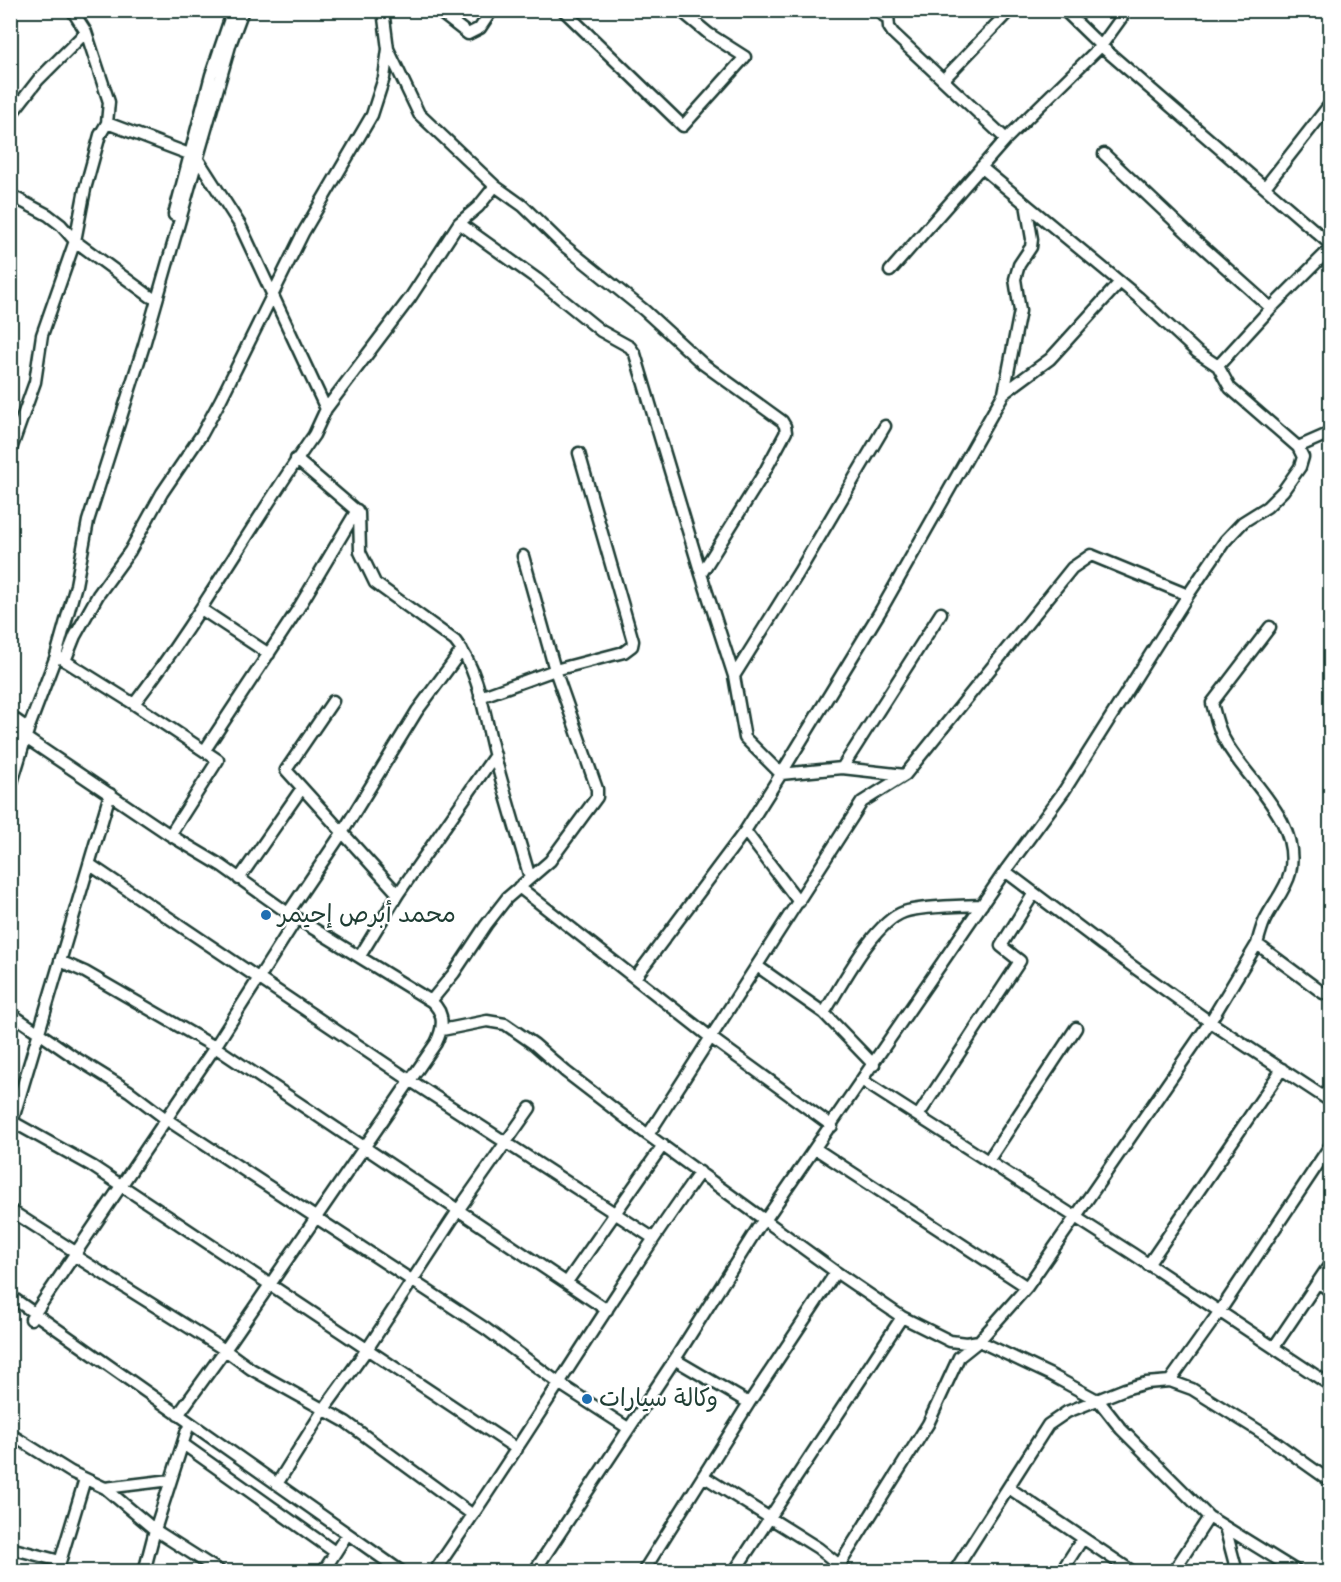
<svg xmlns="http://www.w3.org/2000/svg" width="1341" height="1582" font-family="Mynerve,'Playpen Sans Arabic',sans-serif">
  <rect width="100%" height="100%" fill="#fff"/>
  <filter id="ink" filterUnits="userSpaceOnUse"><feTurbulence type="fractalNoise" baseFrequency=".0167" numOctaves="2"/><feDisplacementMap in="SourceGraphic" scale="12" xChannelSelector="R" yChannelSelector="G"/><feConvolveMatrix kernelMatrix="1 2 1 2 8 2 1 2 1" color-interpolation-filters="sRGB"/></filter>
  <g filter="url(#ink)">
    <g fill="none" stroke-linecap="round" stroke-linejoin="round">
      <g stroke="#1f3d34" stroke-width="15">
        <path id="minor" d="M437,10L468,34L480,28L492,10
          M563,10L683,126L745,57L709,34L680,10
          M889,10L884,16L888,15L889,27L893,33L1006,139
          M1064,10L1101,46L1330,244
          M388,49L419,114L495,186L478,207L459,223L537,279L601,331L630,347L635,354L701,574L734,676L745,738L781,774L842,768L905,775
          M944,79L1010,10
          M10,116L38,80L86,32
          M107,123L189,154
          M1104,154L1196,241L1271,308
          M197,158L240,225L326,409
          M495,186L523,206L562,244L644,310L703,364L782,421L785,426L786,432L764,473L701,574
          M1265,187L1330,104
          M10,195L48,215L61,225L75,241L151,297
          M174,215L211,75L233,10
          M890,271L1006,139L1101,46L1127,10
          M1218,366L1271,308L1330,249
          M1004,393L1020,311L1015,279L1019,265L1031,247L1032,239L1026,204
          M1298,447L1330,433
          M10,452L35,382L42,335L75,241L85,189L100,135L107,123L109,102L86,32L72,10
          M296,459L359,513L360,552L375,583L455,641C479,669 485,718 494,753C505,795 518,836 530,878
          M201,609L269,654
          M59,657L134,704L218,760L170,835
          M65,661L75,636L98,595L130,551L162,493L202,434L221,399L303,233L372,115L384,78L388,49L383,10
          M734,676L799,572L885,426
          M480,697L555,670L624,652L632,646L633,641L579,453
          M333,701L286,770L398,894
          M134,704C200,618 252,523 314,435L326,409L410,298L459,223
          M10,716L23,725
          M20,734L170,835L222,866L288,913L431,1001L454,973L486,925L507,898L550,861L597,797V789L555,670L523,556
          M205,750L298,609L357,510
          M10,762L21,730
          M842,768L941,613
          M10,789L29,727L56,656L76,585L88,521L144,345L231,42L243,10
          M89,864L411,1081L653,1238
          M1005,871L1103,945L1210,1022L1330,1101
          M239,879L302,788
          M519,887L710,1037L832,1126
          M799,902L745,831L781,774L881,610L1004,393L1050,359L1120,282
          M288,913L342,833L417,711L462,650
          M1257,944C1259,937 1261,929 1264,922C1271,906 1286,890 1290,873C1301,822 1252,785 1228,746C1219,732 1216,718 1212,703L1270,627
          M360,956L398,894L495,755
          M60,961L85,972L215,1047L607,1310
          M757,966L824,1013L874,1065
          M635,978L745,831
          M10,1013L74,1057L129,1091L166,1119L486,1329L560,1384L628,1428
          M824,1013C842,985 873,923 904,912C921,906 962,906 982,905
          M442,1030L487,1021L505,1024L534,1044L566,1072L648,1135L836,1272L902,1317L950,1341L966,1343L979,1341L1051,1375L1099,1401L1121,1429L1209,1517L1298,1572
          M863,1081L1133,1254L1330,1385
          M918,1116L1020,961L1001,946L1034,893
          M13,1122L92,1166L517,1449
          M10,1129L110,794
          M648,1135L862,802L905,775L1072,568L1091,555L1188,595
          M816,1149L1027,1287
          M988,1161L1076,1028
          M10,1210L77,1253
          M75,1256L225,1350L251,1369L346,1422L473,1515
          M1148,1265L1282,1069
          M567,1282L663,1145
          M1318,1282L1330,1291
          M10,1296L402,1572
          M31,1319L215,1047L297,918
          M1274,1347L1330,1264
          M679,1362L749,1403
          M1170,1381L1220,1311L1330,1146
          M178,1415L225,1350L436,1043C444,1027 445,1013 431,1001
          M10,1434L71,1472L105,1488L155,1530L221,1572
          M183,1444L335,1552
          M703,1476L818,1548L848,1572
          M277,1484L324,1409L368,1348L459,1209L530,1108
          M105,1488L171,1480
          M1009,1488L1133,1572
          M1225,1527L1237,1572
          M10,1548L60,1561
          M57,1572L85,1479
          M144,1572L155,1530L187,1430
          M323,1572L344,1539
          M434,1572C526,1440 607,1302 700,1172
          M534,1572L677,1356L759,1226L766,1219L1005,871L1064,791L1188,595L1225,541L1243,522L1267,507L1283,491L1300,467L1303,457L1298,447L1230,388L1218,366L1197,352L1138,297L981,167
          M643,1572L749,1403L836,1272
          M734,1572L902,1317
          M835,1572L928,1424L959,1357L979,1341L1027,1287L1210,1022L1257,944L1323,993L1330,994
          M954,1572L1048,1425L1067,1412L1125,1389L1146,1383L1170,1381L1192,1389L1264,1434L1330,1481
          M1061,1572L1083,1538
          M1173,1572L1209,1517"/>
      </g>
      <use href="#minor" stroke="#fff" stroke-width="10"/>
    </g>
  </g>
  <g fill="#1f6fb2" stroke="#fff" stroke-width="2">
    <circle cx="266" cy="915" r="6"/>
    <circle cx="587" cy="1399" r="6"/>
  </g>
  <g text-anchor="middle" dominant-baseline="central" stroke-width="5" stroke-linejoin="round" paint-order="stroke">
    <g font-size="24" fill="#1f3d34" stroke="#fff" text-anchor="start">
      <text x="278" y="915">محمد أبرص إحيمر</text>
      <text x="599" y="1399">وكالة سيارات</text>
    </g>
  </g>
  <rect width="1341" height="1582" fill="none" stroke="#fff" stroke-width="36"/>
  <rect x="18" y="18" width="1305" height="1546" fill="none" stroke="#1f3d34" stroke-width="2" filter="url(#ink)"/>
</svg>
